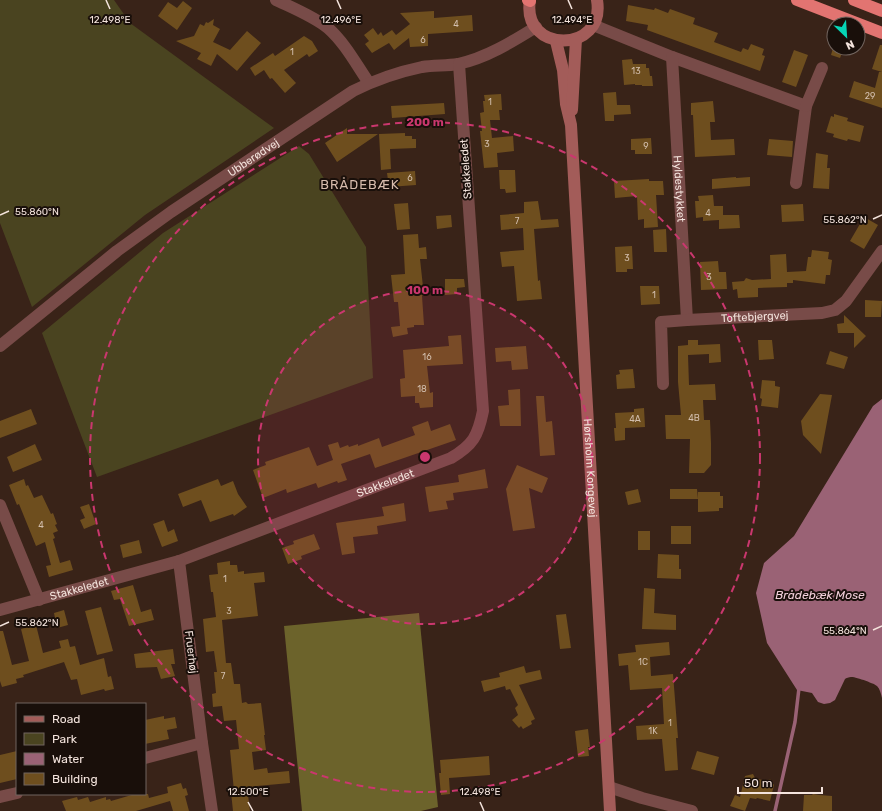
<svg xmlns="http://www.w3.org/2000/svg" width="882" height="811" font-family="Rubik,sans-serif">
  <rect width="100%" height="100%" fill="#392318"/>
  <path fill="#4a4420" d="M0,0H114L130,23L274,128L145,215L32,307L0,223Z
    M299,146L309,154L366,247L373,378L97,477L42,333L163,233Z"/>
  <path fill="#6c632b" d="M419,613L438,807L421,811H302L284,626Z"/>
  <path fill="#9a6275" d="M882,399V698C881,694 880,689 877,686C876,684 854,676 851,677C849,677 846,678 845,679L835,700L830,703L824,704L818,702L812,693L797,690L767,643L756,593L764,563L794,536L873,406Z"/>
  <g fill="none" stroke-linecap="round" stroke-linejoin="round">
    <path stroke="#9a6275" stroke-width="3.5" d="M775,811L795,722L799,688"/>
  </g>
  <path fill="#6e4e1e" d="M183,1L192,8L177,30L158,16L168,2L177,8Z
    M628,5L654,10L655,8L668,13L670,9L695,18L693,24L718,33L714,42L741,52L743,48L748,50L751,44L764,49L762,55L765,56L760,71L647,30L648,25L626,21Z
    M434,11V18L472,15L473,31L428,34V46L410,47L409,38L394,50L389,43L372,53L365,44L369,41L364,35L373,28L378,35L381,32L383,36L392,30L396,35L410,24L400,13Z
    M214,19L213,25L220,29L213,42L230,50L247,31L261,43L237,71L217,54L211,66L197,59L201,53L176,41L194,36L200,24L204,26L206,22L208,23Z
    M304,36L312,41L318,51L309,57L307,54L284,70L296,83L285,93L272,78L270,79L264,70L255,76L250,68L273,53L275,56Z
    M880,45H882V72L872,69Z
    M833,48H844L840,58L831,55Z
    M794,50L808,55L796,87L782,82Z
    M632,59L633,64H646V68H649L650,76H652L653,86H642V85H635V84L624,85L622,60Z
    M879,72H882V108L849,97L854,81L875,88Z
    M616,92L617,105H630L631,114L614,115V121H605L603,93Z
    M501,94L502,110H499L500,120H490L492,138L513,136L514,151L497,153L498,167L484,168L480,131H482L480,113L484,112L483,101H485L484,95Z
    M713,101L715,122H710L711,140L734,139L735,155L695,157L693,115H691V103Z
    M444,103L445,114L392,118L391,106Z
    M834,114L848,118L847,121L864,126L860,142L848,139L847,141L833,137L834,134L826,132L831,116L834,117Z
    M347,128V134H378L337,162L325,143Z
    M405,133V136H412V139H416V148L390,149L391,169L381,170L379,134Z
    M651,138L652,154H635V150H631V139Z
    M769,139L793,141L792,157L767,155Z
    M816,153L828,155L827,168H830L829,189L813,188Z
    M499,170H515L516,192L506,193L505,189H500Z
    M415,171L416,185L389,187L387,173Z
    M736,177V178L750,177V186L712,189V179Z
    M649,179V181H663L664,195H656L658,227L644,228V219L638,220L637,196L615,198L614,181Z
    M713,195L714,206H723V215H739L740,228L719,229V220L703,221V217L696,218L695,201H699L698,196Z
    M538,201L541,220L558,219L559,227L534,229L538,281L540,280L542,299L517,301L514,266L502,267L500,252L524,250L523,228L501,230L500,215L524,213V202Z
    M408,203L410,229L397,230L394,204Z
    M803,204L804,221L782,222L781,205Z
    M451,215L452,227L437,229L436,216Z
    M864,217L878,225L864,249L850,241Z
    M666,229L667,252H654L653,230Z
    M418,234L419,248L426,247L427,259H420L424,296H422L424,325H414V327L407,328L408,334L393,337L391,327L400,326L398,302H394L391,275L405,274L403,235Z
    M632,246L633,269H627V272H616L615,247Z
    M812,250L829,252L828,259L832,260L830,275H826L825,284L793,280V283H787V287L758,288V297L738,298L737,289L733,290L732,282L744,281L746,278L752,280L771,279L770,255L786,254L787,272L806,271L808,257H811Z
    M718,261L719,272H726L727,289L701,290L700,262Z
    M445,279H464L465,287L457,288V294L445,295Z
    M640,286H659L660,304L641,305Z
    M865,300L882,301L881,317H865Z
    M844,315L866,336L854,348V333H838L837,324L844,323Z
    M461,335L463,364L427,366L430,393L433,392V407L420,408L419,403H415V396L401,397L400,379L405,378L403,350L449,346L448,336Z
    M688,340H698V345L720,344L721,362L709,363V354L688,355L689,385L715,384L716,400H703L704,420H710L711,443V465L704,473H689L690,439H666L665,415H681L678,382V346L688,345Z
    M758,340H772L774,359L759,360Z
    M526,346L528,369L512,370L511,361L496,362L495,348Z
    M830,351L848,357L844,369L826,364Z
    M633,369L635,388L617,389L616,375L620,374L619,370Z
    M762,380L775,381V386L780,387L778,408L761,406L762,399L760,398Z
    M520,389L521,426H500L498,406L509,405L508,390Z
    M820,394L832,395L821,454L803,435L801,421Z
    M536,396H544L546,422L552,421L555,455L540,456Z
    M644,408L645,427L625,428V440L615,441L614,428H616L615,413L634,412V409Z
    M31,409L37,424L0,438V421Z
    M428,421L431,431L450,424L456,440L375,468L370,454L341,464L347,480L338,483L337,481L318,488L316,483L287,493L286,489L263,498L253,470L266,465L265,462L309,447L317,466L333,460L328,445L338,442L340,448L348,445L349,447L358,444V446L379,438L382,447L415,435L412,427Z
    M35,444L42,460L13,472L7,457Z
    M517,465L548,478L542,493L529,488L535,528L513,531L506,489Z
    M485,469L488,488L453,493L454,500L446,501L448,509L429,512L425,487L459,482L458,475Z
    M24,479L26,486L28,485L34,498L42,495L51,514L53,513L57,524L55,525L58,531L53,533L55,538L53,539L60,563L70,560L73,570L49,577L46,566L51,565L45,542L36,546L19,504L17,505L9,485Z
    M218,479L221,486L233,481L238,494L247,507L234,516L233,514L210,522L201,500L183,507L178,494Z
    M638,489L641,502L628,505L625,492Z
    M670,489H697L698,499H670Z
    M698,492H720V496H723V508H719V511L698,512Z
    M404,503L406,521L377,526L378,534L353,537L355,553L342,555L336,523L384,516L382,507Z
    M89,504L96,524L84,529L80,520L85,518L80,507Z
    M164,520L168,532L174,529L178,541L162,547L153,524Z
    M671,526H691V544H671Z
    M638,531H650V550H638Z
    M314,534L320,549L301,556L302,559L288,564L282,548L294,544L293,541Z
    M139,540L142,553L123,558L120,545Z
    M658,554L679,555V569H681V579L657,578Z
    M230,561V565H237L238,572L244,571V574L264,572L265,582L254,583L258,616L222,620L226,663H231L234,684H240L242,703L246,702L248,704L261,703L265,735H264L266,750L252,752L254,770L267,768L268,773L289,771L290,783L247,787L250,811H233L231,792L234,791L230,750L239,749L236,720L224,721L222,706L213,707L212,694L216,693L214,672H217L214,651L206,652L203,619L216,617L213,592H211L209,575L218,574L217,563Z
    M133,585L141,612L151,609L154,620L129,626L120,599L114,600L111,591Z
    M644,588L655,589L654,613L676,615V630L642,629Z
    M101,607L113,651L97,655L85,611Z
    M64,610L68,625L57,628L54,613Z
    M566,614L571,648L560,649L556,615Z
    M36,625L43,653L61,648L59,641L68,639L70,647L75,646L80,665L104,658L108,677L111,676L114,689L105,691L104,689L81,695L77,679L71,680L64,662L23,675L24,677L16,679L17,683L2,687L0,681V631H3L12,665L29,661L21,629Z
    M669,642L670,655L650,657L651,676L673,674L678,738H676L678,770L665,771L662,739L637,740L636,726L664,724L662,688L630,690L628,665L619,666L618,654L636,652L635,645Z
    M173,649L175,664H171L175,676L161,679L157,667L136,668L134,654Z
    M524,666L526,673L540,670L542,679L519,685L535,719L531,721L532,724L523,729L521,726L519,728L512,720L518,715L515,708L518,705L510,689L506,690L505,686L484,692L481,681L500,677L499,673Z
    M164,716V719L175,717L177,728L167,730L169,739L145,744V720Z
    M588,729L590,747H588L589,756L578,757L575,731Z
    M17,751V779L0,783V755Z
    M697,751L719,757L714,775L691,769Z
    M489,756L490,775L449,778L450,794L441,795L439,773H441L440,760Z
    M753,774L755,778L766,781L770,779L774,785L770,801L757,798L756,799L750,798L745,811L730,806L735,795L740,797L745,776Z
    M181,783L183,789L186,788L188,795L185,796L189,811H173L170,801L136,811H66L62,801L77,797L78,800L88,797L90,802L106,797V800L110,799L111,801L135,794H148L149,798L168,793L167,787Z
    M813,794L819,795L832,796V811H803L804,795H812Z"/>
  <g fill="none" stroke-linecap="round" stroke-linejoin="round">
    <g stroke="#784b48" stroke-width="12">
      <path d="M276,0C293,8 313,16 328,28C345,43 356,64 369,83"/>
      <path d="M593,25L672,57L806,106L796,183"/>
      <path id="s1" d="M672,57L687,320"/>
      <path d="M806,106L822,68"/>
      <path id="s2" d="M0,346L117,251L171,212L353,91C375,80 398,72 422,67C434,65 446,66 458,64C486,58 512,42 536,27"/>
      <path id="s3" d="M663,384L661,322L687,320L822,313L835,310L846,301L882,251"/>
      <path d="M0,505L39,600"/>
      <path id="s4" d="M0,610L179,561L451,458C473,445 478,436 483,411L459,64"/>
      <path d="M202,743L212,811"/>
      <path d="M145,758L202,743L179,561"/>
      <path d="M609,787L642,798L692,811"/>
      <path d="M0,797L17,793"/>
    </g>
    <g stroke="#a35c59" stroke-width="12">
      <path d="M530,0C521,54 606,54 597,0"/>
      <path id="s5" d="M556,41L563,70L566,104L571,125L610,811"/>
      <path d="M572,110L576,39"/>
    </g>
    <path stroke="#e27471" stroke-width="12" d="M528,0L530,1
      M797,0L882,33
      M854,0L882,11"/>
  </g>
  <path fill="none" stroke="#f4e4dd" stroke-width="1.5" d="M106,0L110,9M337,0L341,9M568,0L572,9M0,215L9,211M873,219L882,215M0,626L9,622M873,630L882,626M248,802L253,811M480,802L484,811"/>
  <circle cx="425" cy="457" r="167" fill="#ca376e" fill-opacity=".12"/>
  <g fill="none" stroke="#ca376e" stroke-width="2" stroke-dasharray="7 5">
    <circle cx="425" cy="457" r="167"/>
    <circle cx="425" cy="457" r="335"/>
  </g>
  <g text-anchor="middle" dominant-baseline="central" stroke-width="4" stroke-linejoin="round" paint-order="stroke">
    <g font-size="9" fill="#d2bead">
      <text x="456" y="24">4</text>
      <text x="423" y="40">6</text>
      <text x="292" y="52">1</text>
      <text x="636" y="71">13</text>
      <text x="870" y="96">29</text>
      <text x="490" y="102">1</text>
      <text x="487" y="144">3</text>
      <text x="646" y="146">9</text>
      <text x="410" y="178">6</text>
      <text x="708" y="213">4</text>
      <text x="517" y="221">7</text>
      <text x="627" y="258">3</text>
      <text x="709" y="277">3</text>
      <text x="654" y="295">1</text>
      <text x="427" y="357">16</text>
      <text x="422" y="389">18</text>
      <text x="694" y="418">4B</text>
      <text x="635" y="419">4A</text>
      <text x="41" y="525">4</text>
      <text x="225" y="579">1</text>
      <text x="229" y="611">3</text>
      <text x="643" y="662">1C</text>
      <text x="223" y="676">7</text>
      <text x="670" y="723">1</text>
      <text x="653" y="731">1K</text>
    </g>
    <g font-size="11" fill="#f4e4dd" stroke="#190f0a">
      <text stroke="none"><textPath href="#s2" startOffset="316">Ubberødvej</textPath></text>
      <text transform="translate(466 169) rotate(-94)">Stakkeledet</text>
      <text stroke="none"><textPath href="#s1" startOffset="132">Hyldestykket</textPath></text>
      <text stroke="none"><textPath href="#s3" startOffset="156">Toftebjergvej</textPath></text>
      <text stroke="none"><textPath href="#s5" startOffset="429">Hørsholm Kongevej</textPath></text>
      <text stroke="none"><textPath href="#s4" startOffset="406">Stakkeledet</textPath></text>
      <text stroke="none"><textPath href="#s4" startOffset="82">Stakkeledet</textPath></text>
      <text transform="translate(191 652) rotate(83)">Fruerhøj</text>
    </g>
    <g font-size="12" font-style="italic" fill="#f4d0db" stroke="#190f0a">
      <text x="820" y="595">Brådebæk Mose</text>
    </g>
    <g font-size="13" letter-spacing="1" fill="#d6baab" stroke="#190f0a">
      <text x="360" y="184">BRÅDEBÆK</text>
    </g>
  </g>
  <g font-size="10" text-anchor="middle" fill="#f4e4dd" stroke="#190f0a" stroke-width="4" stroke-linejoin="round" paint-order="stroke">
    <text x="110" y="23">12.498°E</text>
    <text x="341" y="23">12.496°E</text>
    <text x="572" y="23">12.494°E</text>
    <text x="37" y="215">55.860°N</text>
    <text x="845" y="223">55.862°N</text>
    <text x="37" y="626">55.862°N</text>
    <text x="845" y="634">55.864°N</text>
    <text x="248" y="795">12.500°E</text>
    <text x="480" y="795">12.498°E</text>
  </g>
  <circle cx="425" cy="457" r="6" fill="#ca376e" stroke="#190f0a" stroke-width="2"/>
  <g font-size="12" text-anchor="middle" font-weight="bold" fill="#ca376e" stroke="#190f0a" stroke-width="4" stroke-linejoin="round" paint-order="stroke">
    <text x="425" y="126">200 m</text>
    <text x="425" y="294">100 m</text>
  </g>
  <rect x="16" y="703" width="130" height="92" fill="#190f0a" stroke="#71645e"/>
  <rect x="24" y="716" width="20" height="6" fill="#a35c59" stroke="#71645e"/>
  <text x="52" y="723" font-size="12" fill="#f4e4dd">Road</text>
  <rect x="24" y="733" width="20" height="12" fill="#4a4420" stroke="#71645e"/>
  <text x="52" y="743" font-size="12" fill="#f4e4dd">Park</text>
  <rect x="24" y="753" width="20" height="12" fill="#9a6275" stroke="#71645e"/>
  <text x="52" y="763" font-size="12" fill="#f4e4dd">Water</text>
  <rect x="24" y="773" width="20" height="12" fill="#6e4e1e" stroke="#71645e"/>
  <text x="52" y="783" font-size="12" fill="#f4e4dd">Building</text>
  <g transform="translate(846 36) rotate(155)"><circle r="19" fill="#190f0a" stroke="#71645e"/>
  <path d="M0-3L7 15L0 10L-7 15Z" fill="#06d5b6"/>
  <text y="-6" font-size="11" font-weight="bold" text-anchor="middle" fill="#f4e4dd">N</text>
  </g>
  <path d="M738 787v6h84v-6" fill="none" stroke="#f4e4dd" stroke-width="2"/>
  <text x="744" y="787" font-size="12" fill="#f4e4dd" stroke="#190f0a" stroke-width="3" paint-order="stroke">50 m</text>
</svg>
